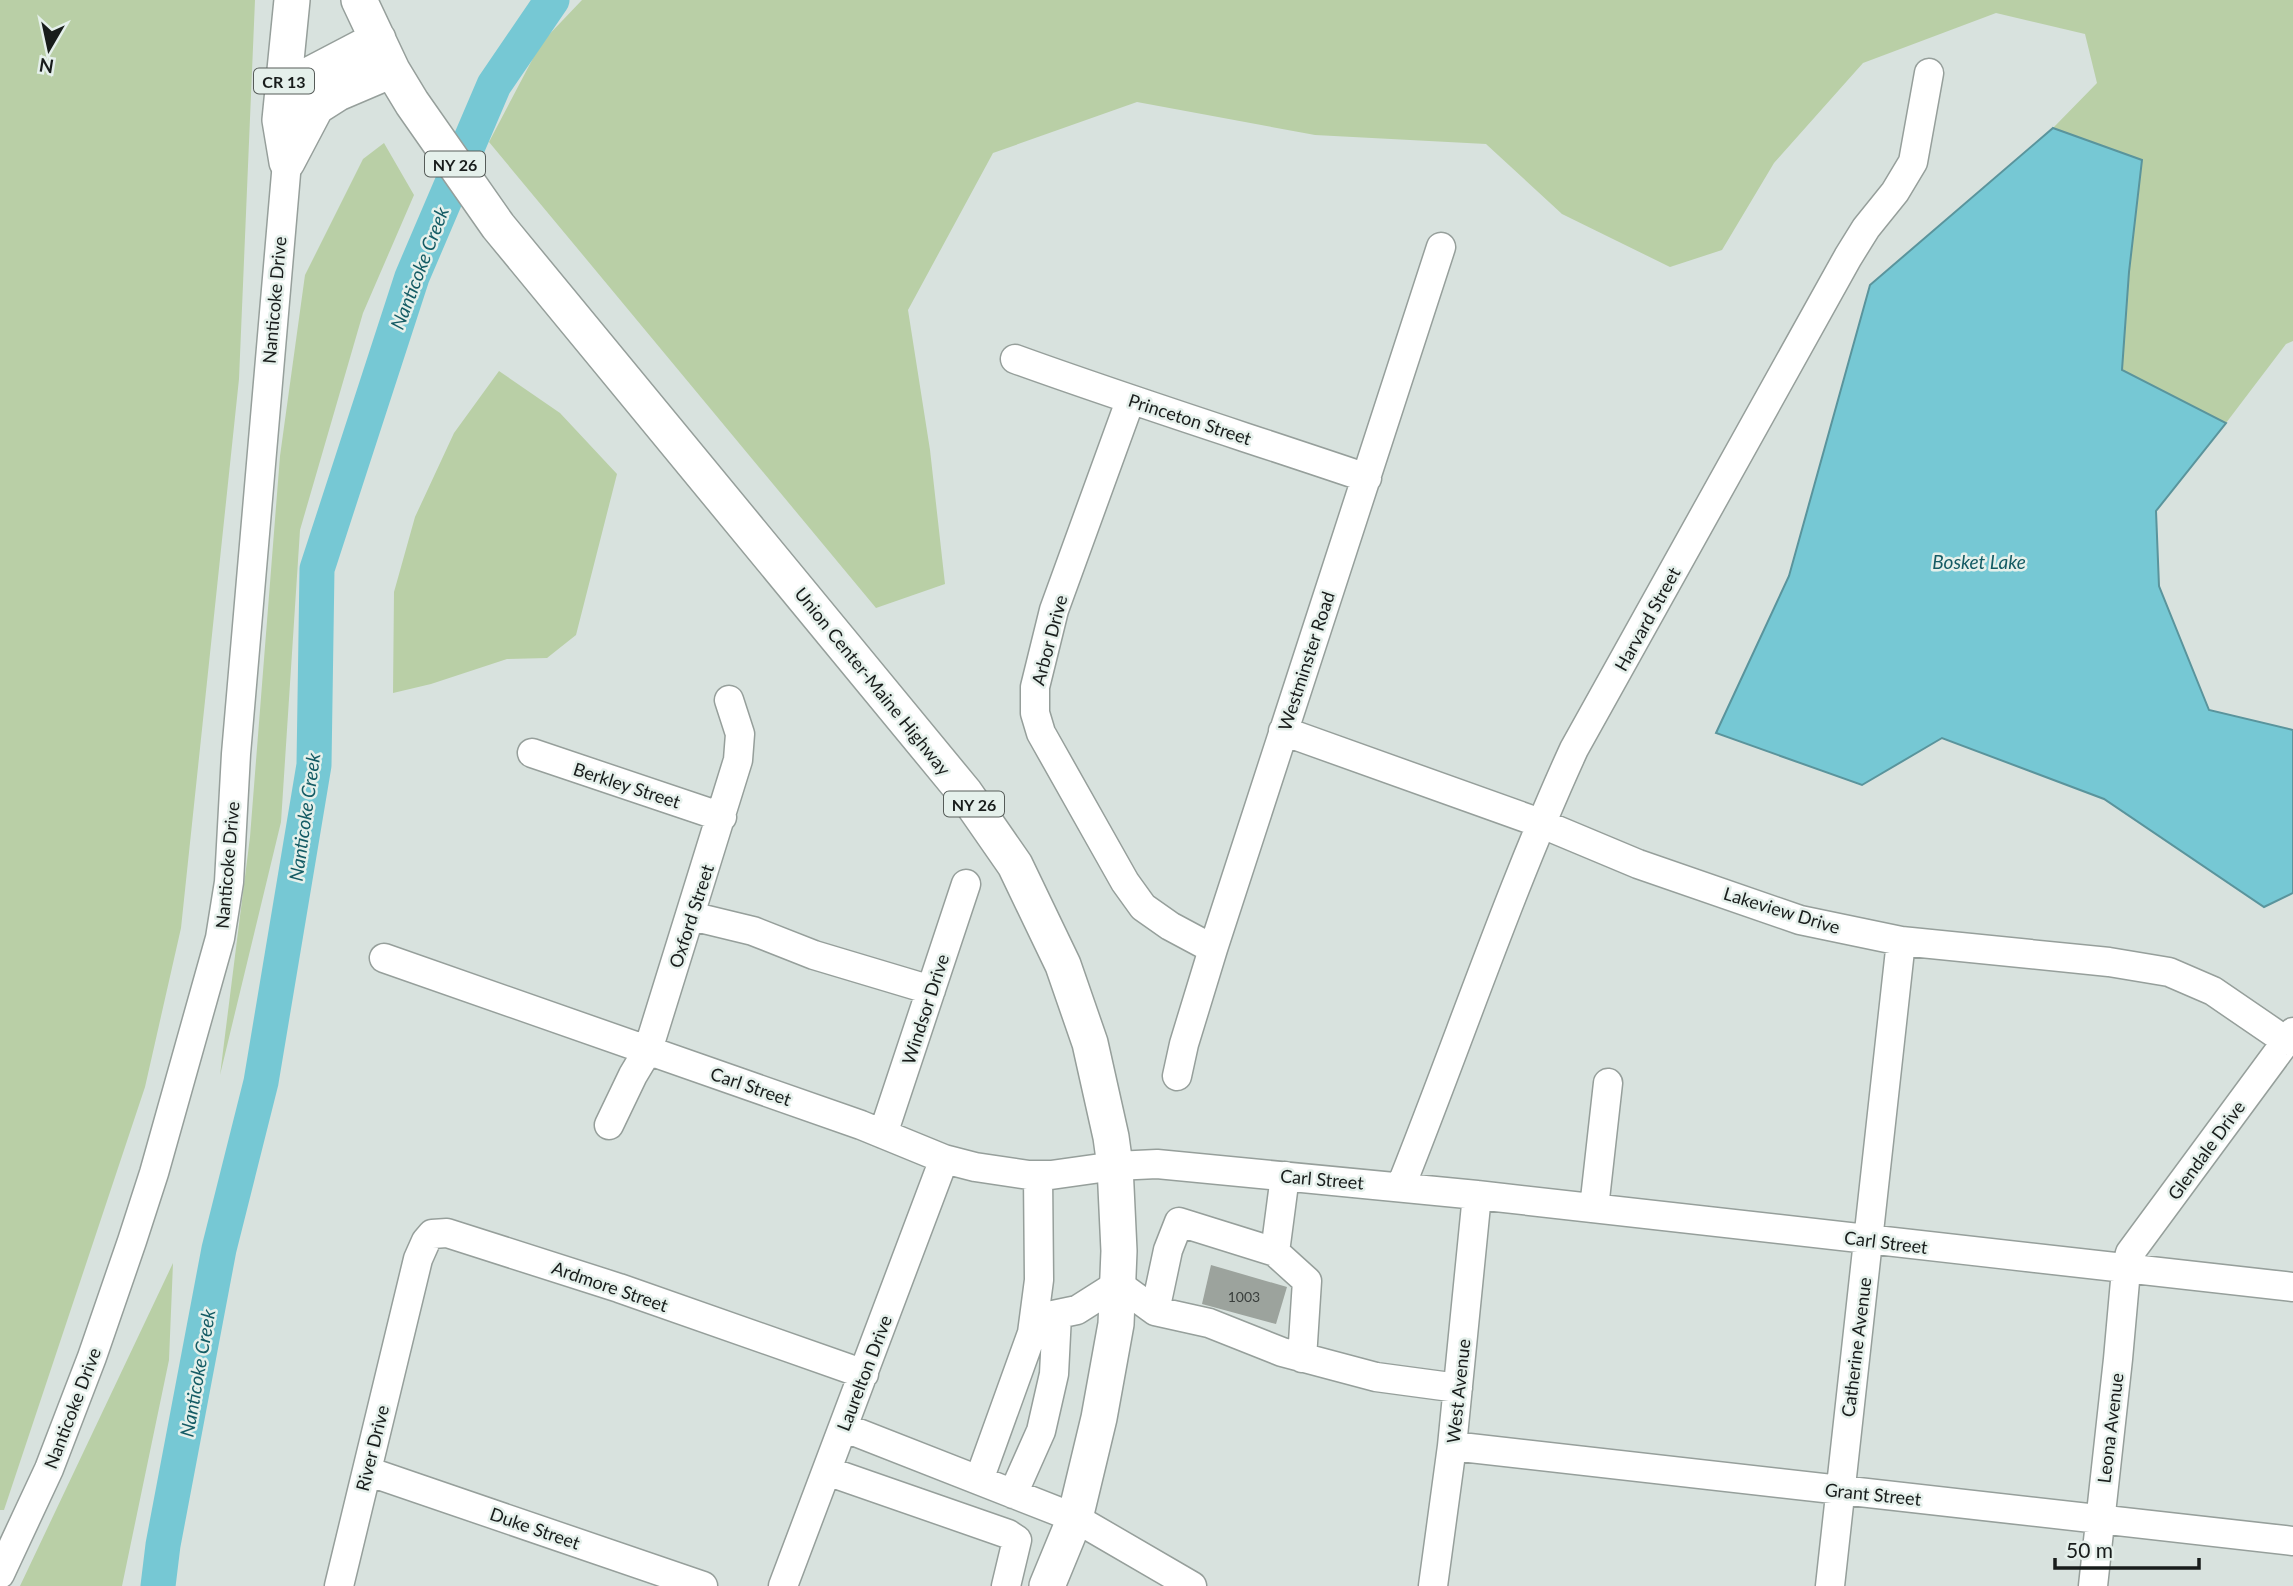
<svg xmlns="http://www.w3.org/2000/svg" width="2293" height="1586" font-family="Lato,sans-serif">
  <rect width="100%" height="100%" fill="#d8e2de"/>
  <path fill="#b9cfa6" d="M0,0H255L239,379L181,928L145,1087L4,1510H0Z
    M582,0H2293V341L2286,344L2226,423L2122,370L2129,272L2142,160L2053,128L2097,83L2085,34L1996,13L1863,63L1774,163L1722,250L1670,267L1562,214L1486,144L1315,135L1137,102L993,153L908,310L930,450L945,584L876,608L489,142L541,43Z
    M384,143L414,195L363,313L300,530L281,822L220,1075L250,837L280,456L305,275L363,159Z
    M499,371L560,413L617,474L576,635L547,658L507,659L431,684L393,693L394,592L415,517L454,433Z
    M173,1263L169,1360L122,1586H20Z"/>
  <path fill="#76c8d4" stroke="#5a949c" stroke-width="2" d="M2053,128L2142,160L2129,272L2122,370L2226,423L2156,511L2159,586L2209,710L2293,730V893L2264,907L2104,799L1942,738L1862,785L1716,733L1789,576L1870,285Z"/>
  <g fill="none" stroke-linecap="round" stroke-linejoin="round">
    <path stroke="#76c8d4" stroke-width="35" d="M158,1586L163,1545L219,1249L261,1082L314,765L317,569L412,277L494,85L552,0"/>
  </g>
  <path fill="#9ca39d" d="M1211,1265L1287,1287L1276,1324L1202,1304Z"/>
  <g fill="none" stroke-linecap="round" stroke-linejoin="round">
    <g stroke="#969f9b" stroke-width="31">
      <path id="minor" d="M1015,359C1131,401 1249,438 1367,478
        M1130,401L1054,610L1035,687V713L1041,733L1125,882L1143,907L1170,926L1213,949
        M1283,731L1540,823L1638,864L1800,920L1901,941L2109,962L2169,972L2213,991L2286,1041
        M532,753L722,817
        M691,916L753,931L814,955L931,990
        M384,958L861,1125L944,1159L975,1167L1029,1175H1051L1115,1166L1157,1164L1477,1195L2293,1287
        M1177,1076L1184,1044L1213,949L1441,247
        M609,1125L633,1075L648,1050L738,760L740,734L729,700
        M883,1134L966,884
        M1285,1176L1275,1252L1307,1281L1302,1358
        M1401,1186C1459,1041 1509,891 1574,749L1848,257L1866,228L1895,192L1913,162L1929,73
        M1594,1208L1608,1083
        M1155,1311L1168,1250L1179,1222L1275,1252
        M1034,1319L1077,1310L1118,1284L1155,1311L1209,1323L1282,1352L1376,1377L1458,1388
        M843,1427L1075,1518L1192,1586
        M1452,1446L2293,1541
        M367,1471L703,1586
        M827,1471L1008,1534L1017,1540L1006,1586
        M979,1480L1032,1333L1039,1280L1038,1175
        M1013,1494L1041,1431L1054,1374L1057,1315
        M0,1574L49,1469L92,1357L132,1241L154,1173L220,938L229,882L236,754L287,162
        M339,1586L418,1259L426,1241L432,1234L447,1233L619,1288L864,1374
        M783,1586L944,1159
        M1433,1586L1452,1446L1477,1195
        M1830,1586L1901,941
        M2093,1586L2118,1359L2126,1270L2130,1253L2293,1032"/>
    </g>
    <g stroke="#969f9b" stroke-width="38">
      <path id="major" d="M359,0L392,70L412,103L498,226L965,793L1015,865L1063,965L1090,1043L1111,1137L1115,1166L1119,1251L1116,1324L1099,1418L1075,1518L1047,1586
        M282,115L298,86L313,73L378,39
        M287,162L280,120L292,0
        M287,162L316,107L338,93L392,70"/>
    </g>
    <use href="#minor" stroke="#fff" stroke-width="28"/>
    <use href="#major" stroke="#fff" stroke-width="35"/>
  </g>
  <g text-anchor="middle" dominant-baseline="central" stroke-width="5" stroke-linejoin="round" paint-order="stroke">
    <g font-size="14" fill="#393e3c">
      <text x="1244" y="1296">1003</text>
    </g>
    <g fill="#e5f0eb" stroke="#565c59" stroke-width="2">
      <rect x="254" y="68.5" width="60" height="25" rx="5"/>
      <rect x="425" y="151.5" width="60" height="25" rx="5"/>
      <rect x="944" y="791.5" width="60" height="25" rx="5"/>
    </g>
    <g font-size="16" font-weight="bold" fill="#181c1b">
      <text x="284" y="81">CR 13</text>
      <text x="455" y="164">NY 26</text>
      <text x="974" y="804">NY 26</text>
    </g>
    <g font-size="18" fill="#181c1b" stroke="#e5f0eb">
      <text transform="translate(274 300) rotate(-85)">Nanticoke Drive</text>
      <text transform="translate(1190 419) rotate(18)">Princeton Street</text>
      <text transform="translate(1647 619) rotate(-61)">Harvard Street</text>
      <text transform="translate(1049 640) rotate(-75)">Arbor Drive</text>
      <text transform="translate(1306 661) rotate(-72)">Westminster Road</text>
      <text transform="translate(873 681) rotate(51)">Union Center-Maine Highway</text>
      <text transform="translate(627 785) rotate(18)">Berkley Street</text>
      <text transform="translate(227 865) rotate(-85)">Nanticoke Drive</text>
      <text transform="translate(1782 910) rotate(17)">Lakeview Drive</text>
      <text transform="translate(691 916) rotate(-72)">Oxford Street</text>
      <text transform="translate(925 1009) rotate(-72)">Windsor Drive</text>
      <text transform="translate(751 1086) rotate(19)">Carl Street</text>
      <text transform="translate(2206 1150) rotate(-54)">Glendale Drive</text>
      <text transform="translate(1322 1179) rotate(5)">Carl Street</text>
      <text transform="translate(1886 1242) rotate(7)">Carl Street</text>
      <text transform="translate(610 1286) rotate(19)">Ardmore Street</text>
      <text transform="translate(1856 1347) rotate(-83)">Catherine Avenue</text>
      <text transform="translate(864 1373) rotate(-69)">Laurelton Drive</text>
      <text transform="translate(1458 1391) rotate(-84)">West Avenue</text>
      <text transform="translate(72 1408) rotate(-69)">Nanticoke Drive</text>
      <text transform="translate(2110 1428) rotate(-83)">Leona Avenue</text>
      <text transform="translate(372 1448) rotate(-76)">River Drive</text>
      <text transform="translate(1873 1494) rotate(6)">Grant Street</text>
      <text transform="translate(535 1528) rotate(19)">Duke Street</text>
    </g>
    <g font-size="19" font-style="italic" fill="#145b64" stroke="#e5f0eb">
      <text transform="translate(419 268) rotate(-69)">Nanticoke Creek</text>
      <text x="1979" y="561">Bosket Lake</text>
      <text transform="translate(304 817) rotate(-82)">Nanticoke Creek</text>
      <text transform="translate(197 1373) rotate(-80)">Nanticoke Creek</text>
    </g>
  </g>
  <g transform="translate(49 49) rotate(189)" stroke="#e5f0eb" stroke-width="5" paint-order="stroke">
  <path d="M0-5L12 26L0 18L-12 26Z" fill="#181c1b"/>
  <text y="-10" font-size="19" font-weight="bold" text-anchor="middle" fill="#181c1b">N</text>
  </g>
  <path d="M2055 1558v10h144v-10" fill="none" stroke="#181c1b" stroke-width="3.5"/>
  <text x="2066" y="1558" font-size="21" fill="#181c1b" stroke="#e5f0eb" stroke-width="5" paint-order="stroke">50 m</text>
</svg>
